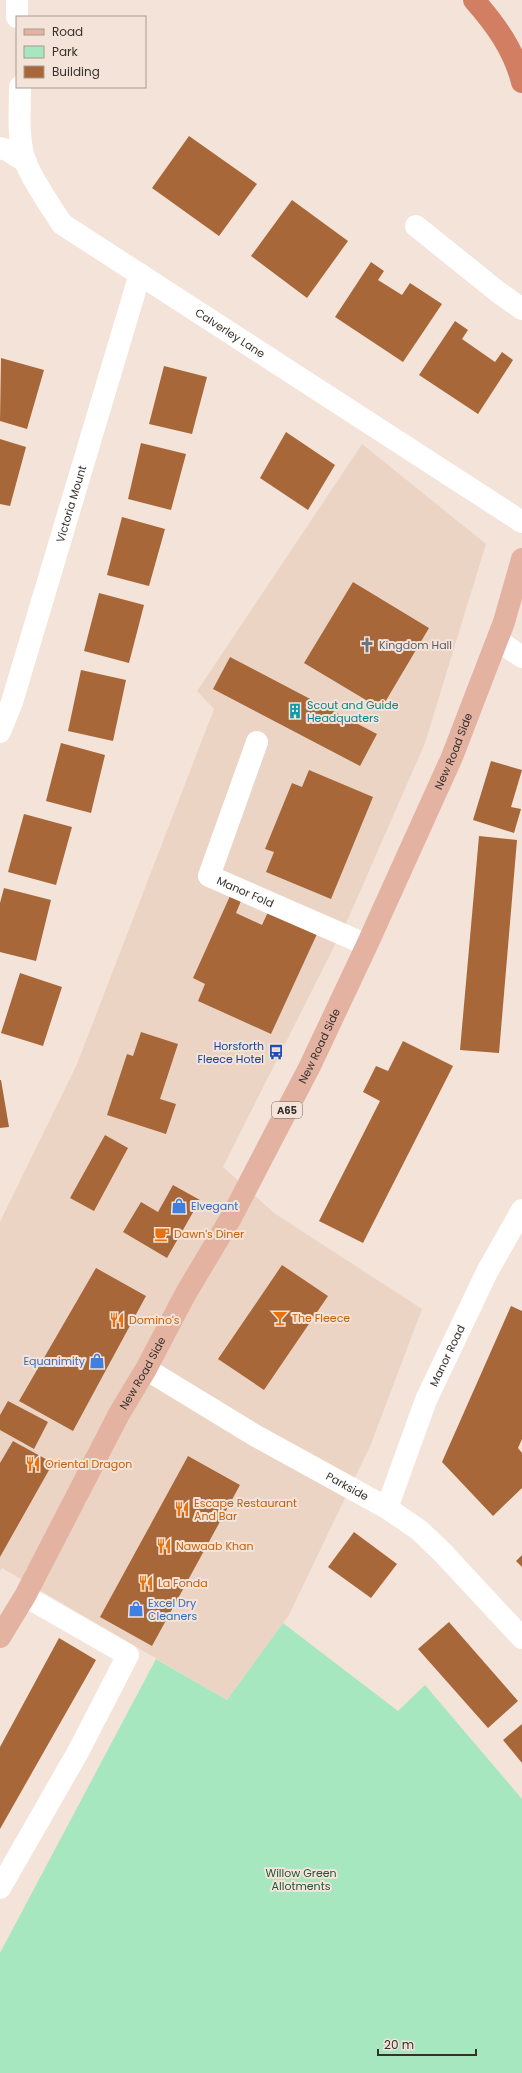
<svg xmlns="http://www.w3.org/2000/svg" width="522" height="2073" font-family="Poppins,sans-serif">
  <rect width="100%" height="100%" fill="#f4e3d8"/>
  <path fill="#ecd4c5" d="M362,444L486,544L425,743L348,919L223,1167L274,1213L422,1309L371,1444L289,1615L227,1700L2,1568L0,1571V1222L77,1064L214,709L197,691Z"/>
  <path fill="#a6e7c0" d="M283,1623L398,1711L425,1685L522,1799V2073H0V1953L156,1659L227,1700Z"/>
  <path fill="#a86738" d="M189,136L257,184L219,236L152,188Z
    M292,200L348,241L307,298L251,256Z
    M371,262L384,271L378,280L402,295L410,283L442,304L403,362L335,317Z
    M455,321L468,330L462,339L495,362L502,352L513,360L478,414L419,375Z
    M1,358L44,370L27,429L0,421Z
    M164,366L207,377L192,434L149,424Z
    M286,432L335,465L308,510L260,478Z
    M0,439L26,447L10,506L0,504Z
    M141,443L186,454L171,510L128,499Z
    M122,517L165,529L149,586L107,575Z
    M353,582L429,628L381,709L304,663Z
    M99,593L144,605L129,663L84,651Z
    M230,657L377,734L360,766L213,689Z
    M81,670L126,680L113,741L68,731Z
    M61,743L105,755L91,813L46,801Z
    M491,761L522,770L511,807L521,809L514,833L473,820Z
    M309,770L373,797L331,899L266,872L274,852L265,849L292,783L302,787Z
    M24,814L72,827L56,885L8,872Z
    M479,836L517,840L499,1053L460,1050Z
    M4,888L51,900L36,961L0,952V903Z
    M230,896L241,901L236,913L262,925L268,912L317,934L271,1034L198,1001L205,984L193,978Z
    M20,973L62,987L43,1046L1,1033Z
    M141,1032L178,1044L160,1099L176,1104L166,1134L107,1115L127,1054L133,1056Z
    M403,1041L453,1066L363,1243L319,1221L380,1101L363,1092L376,1066L388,1071Z
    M0,1080H1L9,1127L0,1128Z
    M105,1135L128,1148L94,1211L70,1198Z
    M173,1185L200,1200L167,1258L123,1232L141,1202L158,1212Z
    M282,1265L328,1296L264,1390L218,1359Z
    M96,1268L146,1296L73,1431L19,1401Z
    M511,1306L522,1311V1439L518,1448L522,1453V1488L493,1516L442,1462Z
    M8,1401L48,1422L34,1449L0,1430V1415Z
    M13,1441L53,1463L0,1557V1463Z
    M188,1456L240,1485L152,1646L100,1617Z
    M354,1532L397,1564L371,1598L328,1567Z
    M522,1555V1567L516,1561Z
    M449,1622L518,1701L488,1728L418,1649Z
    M59,1638L96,1660L0,1829V1747Z
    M522,1724V1763L503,1740Z"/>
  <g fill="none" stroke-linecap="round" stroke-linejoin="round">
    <g stroke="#fff" stroke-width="22">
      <path d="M17,0V17"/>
      <path id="s1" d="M20,87C20,111 17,141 26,163C35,185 50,205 62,224L522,522"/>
      <path d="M0,148L7,150L26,162"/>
      <path d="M416,226L498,292L522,309"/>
      <path d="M497,640L522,657"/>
      <path id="s2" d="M0,732L12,702L140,274"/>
      <path id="s3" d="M257,742L209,876L367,945"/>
      <path id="s4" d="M146,1369L256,1436L387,1508L419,1530L443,1553L522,1638"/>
      <path id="s5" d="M387,1508L426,1400L487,1272L522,1210"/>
      <path d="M0,1888L78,1752L128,1655L25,1596"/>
    </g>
    <path stroke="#e4b2a1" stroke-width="22" id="s6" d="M0,1637L25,1596L119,1414L146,1369L186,1293L232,1216L310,1066L367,945L452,757L504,622L522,559"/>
    <path stroke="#d27e62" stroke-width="22" d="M474,0C496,25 514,50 522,82"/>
  </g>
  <defs>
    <g id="church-bare" transform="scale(1.2)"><path d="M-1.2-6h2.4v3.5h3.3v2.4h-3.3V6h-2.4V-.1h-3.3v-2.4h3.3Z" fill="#6b7280" stroke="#f4e3d8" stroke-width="2.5" paint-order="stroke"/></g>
    <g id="building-bare" transform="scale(1.2)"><path d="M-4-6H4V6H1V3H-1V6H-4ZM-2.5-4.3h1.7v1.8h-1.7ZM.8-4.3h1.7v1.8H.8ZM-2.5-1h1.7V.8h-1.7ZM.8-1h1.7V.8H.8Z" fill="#0f9aa8" stroke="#f4e3d8" stroke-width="2.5" paint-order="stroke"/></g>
    <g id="bus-bare" transform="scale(1.2)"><path d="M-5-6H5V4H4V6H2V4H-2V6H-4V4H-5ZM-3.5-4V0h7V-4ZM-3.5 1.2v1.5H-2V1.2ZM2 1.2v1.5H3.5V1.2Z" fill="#1a4fb4" stroke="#f4e3d8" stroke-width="2.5" paint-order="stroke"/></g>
    <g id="shop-bare" transform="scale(1.2)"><path d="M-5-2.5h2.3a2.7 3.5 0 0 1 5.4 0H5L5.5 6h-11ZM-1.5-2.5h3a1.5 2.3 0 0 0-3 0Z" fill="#3f7fe0" stroke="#f4e3d8" stroke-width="2.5" paint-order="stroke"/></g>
    <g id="cafe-bare" transform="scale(1.2)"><path d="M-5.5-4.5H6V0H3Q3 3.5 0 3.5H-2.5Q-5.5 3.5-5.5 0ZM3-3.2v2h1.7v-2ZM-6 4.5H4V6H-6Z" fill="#e8710a" stroke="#f4e3d8" stroke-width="2.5" paint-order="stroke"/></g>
    <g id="bar-bare" transform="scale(1.2)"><path d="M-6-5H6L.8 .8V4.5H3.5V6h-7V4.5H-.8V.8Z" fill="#e8710a" stroke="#f4e3d8" stroke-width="2.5" paint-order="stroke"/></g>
    <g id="restaurant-bare" transform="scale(1.2)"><path d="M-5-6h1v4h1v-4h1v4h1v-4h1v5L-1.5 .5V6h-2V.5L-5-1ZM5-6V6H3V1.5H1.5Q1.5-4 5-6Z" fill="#e8710a" stroke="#f4e3d8" stroke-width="2.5" paint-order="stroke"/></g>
  </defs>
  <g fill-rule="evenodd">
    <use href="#church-bare" x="367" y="645"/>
    <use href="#building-bare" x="295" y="711"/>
    <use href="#bus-bare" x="276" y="1052"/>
    <use href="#shop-bare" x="179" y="1206"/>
    <use href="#cafe-bare" x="162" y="1234"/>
    <use href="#bar-bare" x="280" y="1318"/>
    <use href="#restaurant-bare" x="117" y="1320"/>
    <use href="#shop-bare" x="97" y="1361"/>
    <use href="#restaurant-bare" x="33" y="1464"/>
    <use href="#restaurant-bare" x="182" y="1509"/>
    <use href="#restaurant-bare" x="164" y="1546"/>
    <use href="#restaurant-bare" x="146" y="1583"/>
    <use href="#shop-bare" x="136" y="1609"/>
  </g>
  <g text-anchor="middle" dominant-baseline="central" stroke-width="4" stroke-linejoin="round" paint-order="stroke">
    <rect fill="#f4e3d8" stroke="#706660" stroke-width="1" x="272" y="1102" width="30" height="16" rx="3"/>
    <g font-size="10" font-weight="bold" fill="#37312d">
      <text x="287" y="1110">A65</text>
    </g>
    <g font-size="11" fill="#37312d" stroke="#f4e3d8">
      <text stroke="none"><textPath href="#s1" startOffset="348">Calverley Lane</textPath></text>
      <text stroke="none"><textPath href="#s2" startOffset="239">Victoria Mount</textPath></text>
      <text stroke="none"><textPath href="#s6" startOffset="996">New Road Side</textPath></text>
      <text stroke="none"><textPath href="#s3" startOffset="182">Manor Fold</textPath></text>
      <text stroke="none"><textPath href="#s6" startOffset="672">New Road Side</textPath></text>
      <text stroke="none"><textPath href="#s5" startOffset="164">Manor Road</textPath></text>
      <text stroke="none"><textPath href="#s6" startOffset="300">New Road Side</textPath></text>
      <text stroke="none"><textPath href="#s4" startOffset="233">Parkside</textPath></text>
    </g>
    <g font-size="11" fill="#5b616d" stroke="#f4e3d8" text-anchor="start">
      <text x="379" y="645">Kingdom Hall</text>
    </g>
    <g font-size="11" fill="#0d838f" stroke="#f4e3d8" text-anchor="start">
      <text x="307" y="705">Scout and Guide<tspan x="307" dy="13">Headquaters</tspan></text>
    </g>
    <g font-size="11" fill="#164399" stroke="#f4e3d8" text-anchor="end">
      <text x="264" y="1046">Horsforth<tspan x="264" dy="13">Fleece Hotel</tspan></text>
    </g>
    <g font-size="11" fill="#366cbe" stroke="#f4e3d8" text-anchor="start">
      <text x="191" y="1206">Elvegant</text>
      <text x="85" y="1361" text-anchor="end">Equanimity</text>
      <text x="148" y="1603">Excel Dry<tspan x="148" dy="13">Cleaners</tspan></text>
    </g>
    <g font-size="11" fill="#c56008" stroke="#f4e3d8" text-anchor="start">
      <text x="174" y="1234">Dawn's Diner</text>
      <text x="292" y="1318">The Fleece</text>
      <text x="129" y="1320">Domino's</text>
      <text x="45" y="1464">Oriental Dragon</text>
      <text x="194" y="1503">Escape Restaurant<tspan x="194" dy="13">And Bar</tspan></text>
      <text x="176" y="1546">Nawaab Khan</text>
      <text x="158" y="1583">La Fonda</text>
    </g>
    <g font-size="11" fill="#1b5739" stroke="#f4e3d8">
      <text x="301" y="1873">Willow Green<tspan x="301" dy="13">Allotments</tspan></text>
    </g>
  </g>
  <rect x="16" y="16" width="130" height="72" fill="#f4e3d8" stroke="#a89c94"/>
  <rect x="24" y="29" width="20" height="6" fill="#e4b2a1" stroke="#a89c94"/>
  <text x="52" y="36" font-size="12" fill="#37312d">Road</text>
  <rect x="24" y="46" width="20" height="12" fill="#a6e7c0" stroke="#a89c94"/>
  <text x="52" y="56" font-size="12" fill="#37312d">Park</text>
  <rect x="24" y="66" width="20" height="12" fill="#a86738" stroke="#a89c94"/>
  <text x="52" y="76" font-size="12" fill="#37312d">Building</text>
  <path d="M378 2049v6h98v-6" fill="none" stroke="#37312d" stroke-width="2"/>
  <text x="384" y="2049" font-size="12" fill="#37312d" stroke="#f4e3d8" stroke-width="3" paint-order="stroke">20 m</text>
</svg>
